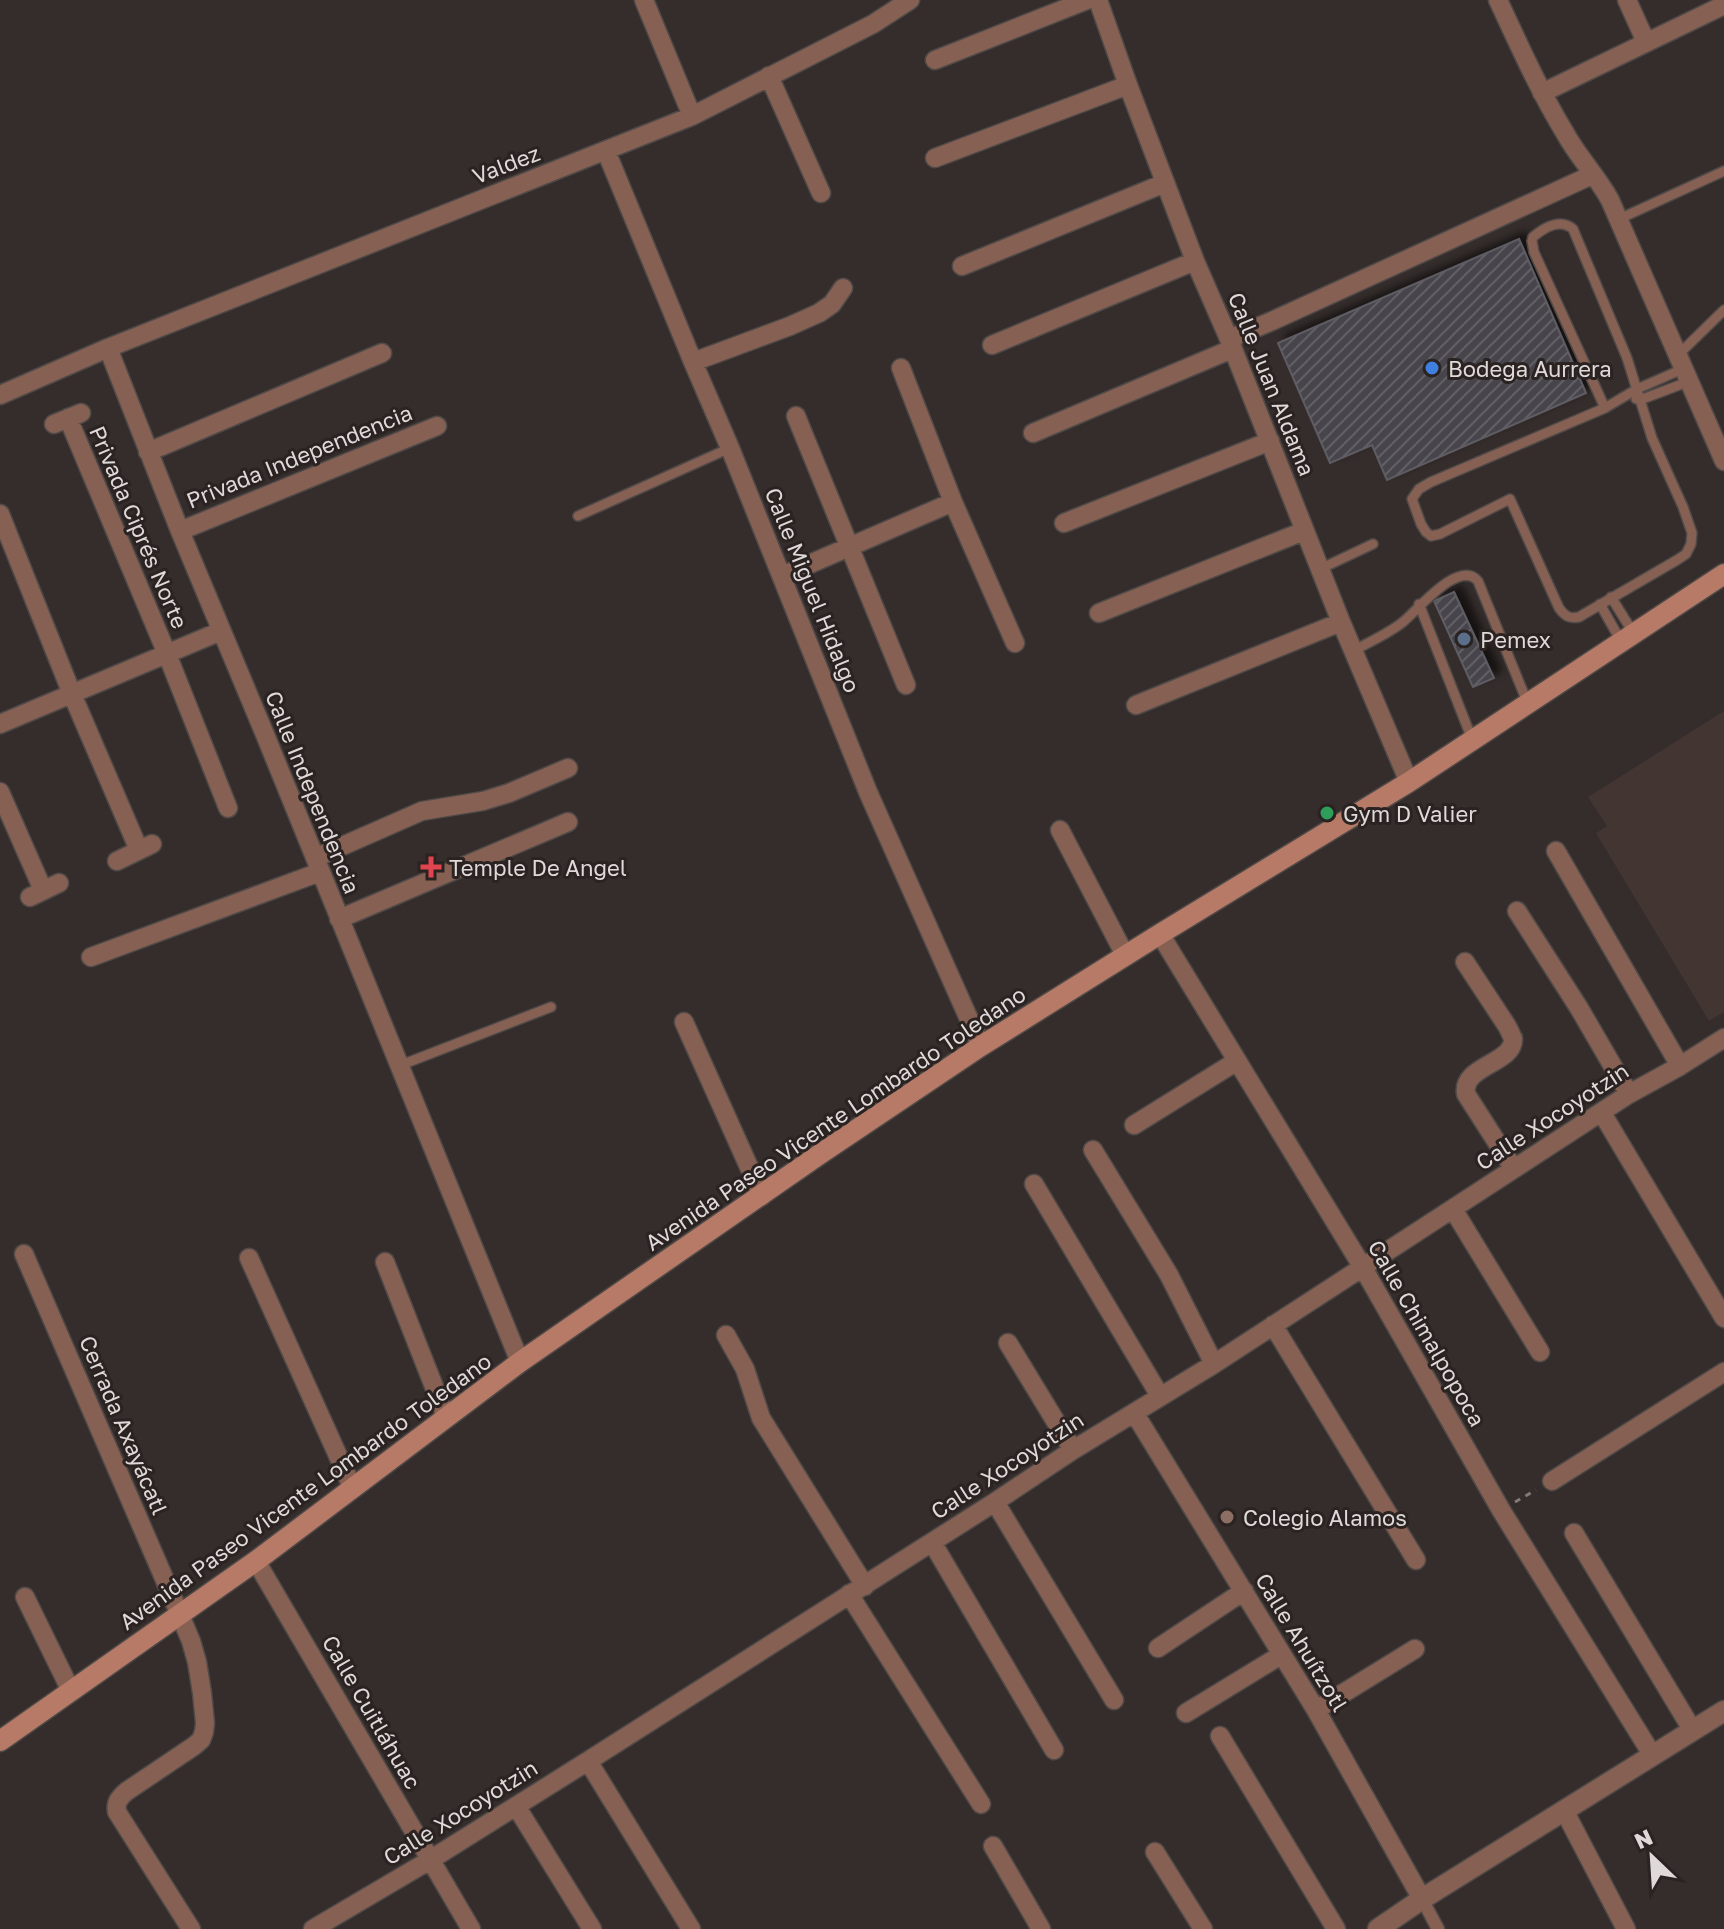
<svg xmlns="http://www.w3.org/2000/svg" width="1724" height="1929" font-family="'Golos Text',sans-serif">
  <defs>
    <pattern id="building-hatch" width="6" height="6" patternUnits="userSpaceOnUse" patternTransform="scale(2)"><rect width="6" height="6" fill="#47454c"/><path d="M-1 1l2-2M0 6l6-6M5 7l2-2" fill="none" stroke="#615f65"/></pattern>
    <filter id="shadow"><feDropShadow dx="7" dy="-7" stdDeviation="4" flood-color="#0009"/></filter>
  </defs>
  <rect width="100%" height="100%" fill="#342d2b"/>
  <path fill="#433531" d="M1724,711V1012L1709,1021L1596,833L1607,826L1588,797Z"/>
  <path fill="url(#building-hatch)" stroke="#5e5c63" stroke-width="2" filter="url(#shadow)" d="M1519,239L1586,393L1387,480L1372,445L1330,463L1278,343Z
    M1454,592L1494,678L1473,687L1434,601Z"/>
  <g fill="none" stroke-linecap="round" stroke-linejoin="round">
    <g stroke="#4f4947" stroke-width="12">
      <path id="service" d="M1619,219L1724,171
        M1679,354L1724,310
        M1636,399L1640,400L1690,381
        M1605,408L1534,252L1532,241L1533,237C1545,227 1560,218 1573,229L1627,358L1652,438L1683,507L1692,533L1691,544L1686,554L1677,560L1579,617C1569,619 1565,616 1559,608L1510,499L1440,534L1431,536L1426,532L1421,524L1412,499L1419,489L1431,482L1605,408L1637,389L1685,368
        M578,516L730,448
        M1320,569L1373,544
        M1611,597L1634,634
        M1419,604L1472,739
        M1600,604L1622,643
        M1353,651C1369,642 1388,634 1403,622C1417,611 1459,558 1478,581L1528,704
        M401,1065L551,1007"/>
    </g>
    <g stroke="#4f4947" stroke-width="15">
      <path id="pedestrian" d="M1422,1899L1438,1929"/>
    </g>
    <g stroke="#4f4947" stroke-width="21">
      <path id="minor" d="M644,0L692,116
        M1098,0L1128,85L1195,261L1229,339L1341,622L1409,782
        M1498,0C1519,45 1539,90 1565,133C1578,157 1597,176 1610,200L1724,461
        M1627,0L1646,42
        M935,60L1087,0
        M769,76L821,193
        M1542,93L1724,5
        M606,151L693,362L730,448L868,792L981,1046
        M935,158L1128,85
        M962,266L1165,183
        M1229,339L1272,321L1592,175
        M992,345L1195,261
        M108,348L180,531L266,737L520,1362
        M693,362L790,326L819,313L832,304L843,288
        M901,368L953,502L1015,643
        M0,395L108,348L692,116L873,24L910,0
        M796,416L906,685
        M68,418L167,654L228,808
        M54,424L81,413
        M1033,433L1232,349
        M148,452L382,353
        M0,514L72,694L139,850
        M1064,523L1270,441
        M180,531L437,426
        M782,576L953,502
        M1099,613L1304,531
        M1136,705L1341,622
        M0,724L221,631
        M0,792L43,890
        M1060,830L1125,955
        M1556,851L1680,1066
        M315,858L422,811L483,801L509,793L568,768
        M117,861L152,844
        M30,897L59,883
        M1517,911L1579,1008L1629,1094
        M339,919L568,822
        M1160,934L1362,1266L1501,1510L1653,1756
        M91,957L320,872
        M1465,962L1507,1026C1508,1027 1512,1037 1513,1038C1515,1064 1461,1065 1466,1094L1514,1169
        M684,1022L762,1196
        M1602,1113L1724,1318
        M1134,1125L1237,1061
        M1093,1150L1169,1275L1214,1364
        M1034,1184L1160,1396
        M1453,1209L1540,1352
        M24,1254L180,1615L191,1641L197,1662L202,1693L205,1723L204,1732L201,1740L194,1746L127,1791C120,1797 115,1802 117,1812L191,1929
        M249,1258L353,1489
        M385,1262L446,1417
        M1273,1325L1416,1560
        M726,1335L745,1369L761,1418L865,1586
        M1008,1343L1073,1450
        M1135,1414L1316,1710L1422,1899
        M1552,1481L1724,1372
        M995,1502L1114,1700
        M1574,1533L1693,1731
        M932,1542L1054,1750
        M256,1561L471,1929
        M849,1594L981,1804
        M25,1597L71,1691
        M1158,1648L1244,1591
        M1316,1710L1415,1649
        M1186,1713L1281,1655
        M1220,1736L1336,1929
        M588,1761L691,1929
        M516,1806L592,1929
        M1565,1812L1626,1929
        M993,1846L1041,1929
        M1155,1852L1203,1929
        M313,1929L430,1860L588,1761L995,1502L1073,1450L1214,1364L1629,1094L1680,1066L1724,1038"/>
    </g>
    <g stroke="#4f4947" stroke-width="23">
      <path id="tertiary" d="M1378,1929L1422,1899L1724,1711"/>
    </g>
    <g stroke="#4f4947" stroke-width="23">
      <path id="secondary" d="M0,1741L256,1561L520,1362L820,1154L981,1046L1160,934L1409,782L1724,574"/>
    </g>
    <path stroke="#817b79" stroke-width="3" stroke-dasharray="6 6" stroke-linecap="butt" d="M1515,1502L1536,1490"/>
    <use href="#service" stroke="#866053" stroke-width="9"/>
    <use href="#pedestrian" stroke="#866053" stroke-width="12"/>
    <use href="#minor" stroke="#866053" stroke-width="18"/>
    <use href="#tertiary" stroke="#866053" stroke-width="20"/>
    <use href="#secondary" stroke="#b77a67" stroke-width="20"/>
  </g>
  <circle fill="#3f7fe0" stroke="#2a2321" stroke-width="3" cx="1432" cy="368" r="8"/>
  <circle fill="#5c6f8a" stroke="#2a2321" stroke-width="3" cx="1464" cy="639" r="8"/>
  <circle fill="#2e9e5b" stroke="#2a2321" stroke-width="3" cx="1327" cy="813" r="8"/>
  <path fill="#e0444e" stroke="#2a2321" stroke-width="3" d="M427 855h8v8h8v8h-8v8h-8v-8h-8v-8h8z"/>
  <circle fill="#8d6e63" stroke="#2a2321" stroke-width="3" cx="1227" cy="1517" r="8"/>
  <g text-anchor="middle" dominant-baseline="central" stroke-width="6" stroke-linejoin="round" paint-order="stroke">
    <g font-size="22" fill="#dfdad9" stroke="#2a2321">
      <text transform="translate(506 164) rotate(-21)">Valdez</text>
      <text transform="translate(1272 384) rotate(68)">Calle Juan Aldama</text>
      <text transform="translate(299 456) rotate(-22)">Privada Independencia</text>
      <text transform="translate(139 527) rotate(67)">Privada Ciprés Norte</text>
      <text transform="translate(813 590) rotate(68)">Calle Miguel Hidalgo</text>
      <text transform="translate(313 792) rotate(68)">Calle Independencia</text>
      <text transform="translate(1552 1116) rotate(-33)">Calle Xocoyotzin</text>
      <text transform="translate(835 1118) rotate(-34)">Avenida Paseo Vicente Lombardo Toledano</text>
      <text transform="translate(1427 1333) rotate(60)">Calle Chimalpopoca</text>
      <text transform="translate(124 1425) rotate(67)">Cerrada Axayácatl</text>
      <text transform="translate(1007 1465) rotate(-33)">Calle Xocoyotzin</text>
      <text transform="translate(305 1491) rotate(-36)">Avenida Paseo Vicente Lombardo Toledano</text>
      <text transform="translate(1302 1642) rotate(59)">Calle Ahuítzotl</text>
      <text transform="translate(372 1712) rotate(60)">Calle Cuitláhuac</text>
      <text transform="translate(460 1812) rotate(-32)">Calle Xocoyotzin</text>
    </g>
    <g font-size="22" fill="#dfdad9" stroke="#2a2321" text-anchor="start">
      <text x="1448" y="368">Bodega Aurrera</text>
      <text x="1480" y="639">Pemex</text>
      <text x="1343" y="813">Gym D Valier</text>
      <text x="449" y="867">Temple De Angel</text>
      <text x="1243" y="1517">Colegio Alamos</text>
    </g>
  </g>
  <g transform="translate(1652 1857) rotate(335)" stroke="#2a2321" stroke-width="6" paint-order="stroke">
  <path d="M0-6L14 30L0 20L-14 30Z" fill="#dfdad9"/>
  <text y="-12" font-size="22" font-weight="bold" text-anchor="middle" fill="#dfdad9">N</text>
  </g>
</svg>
